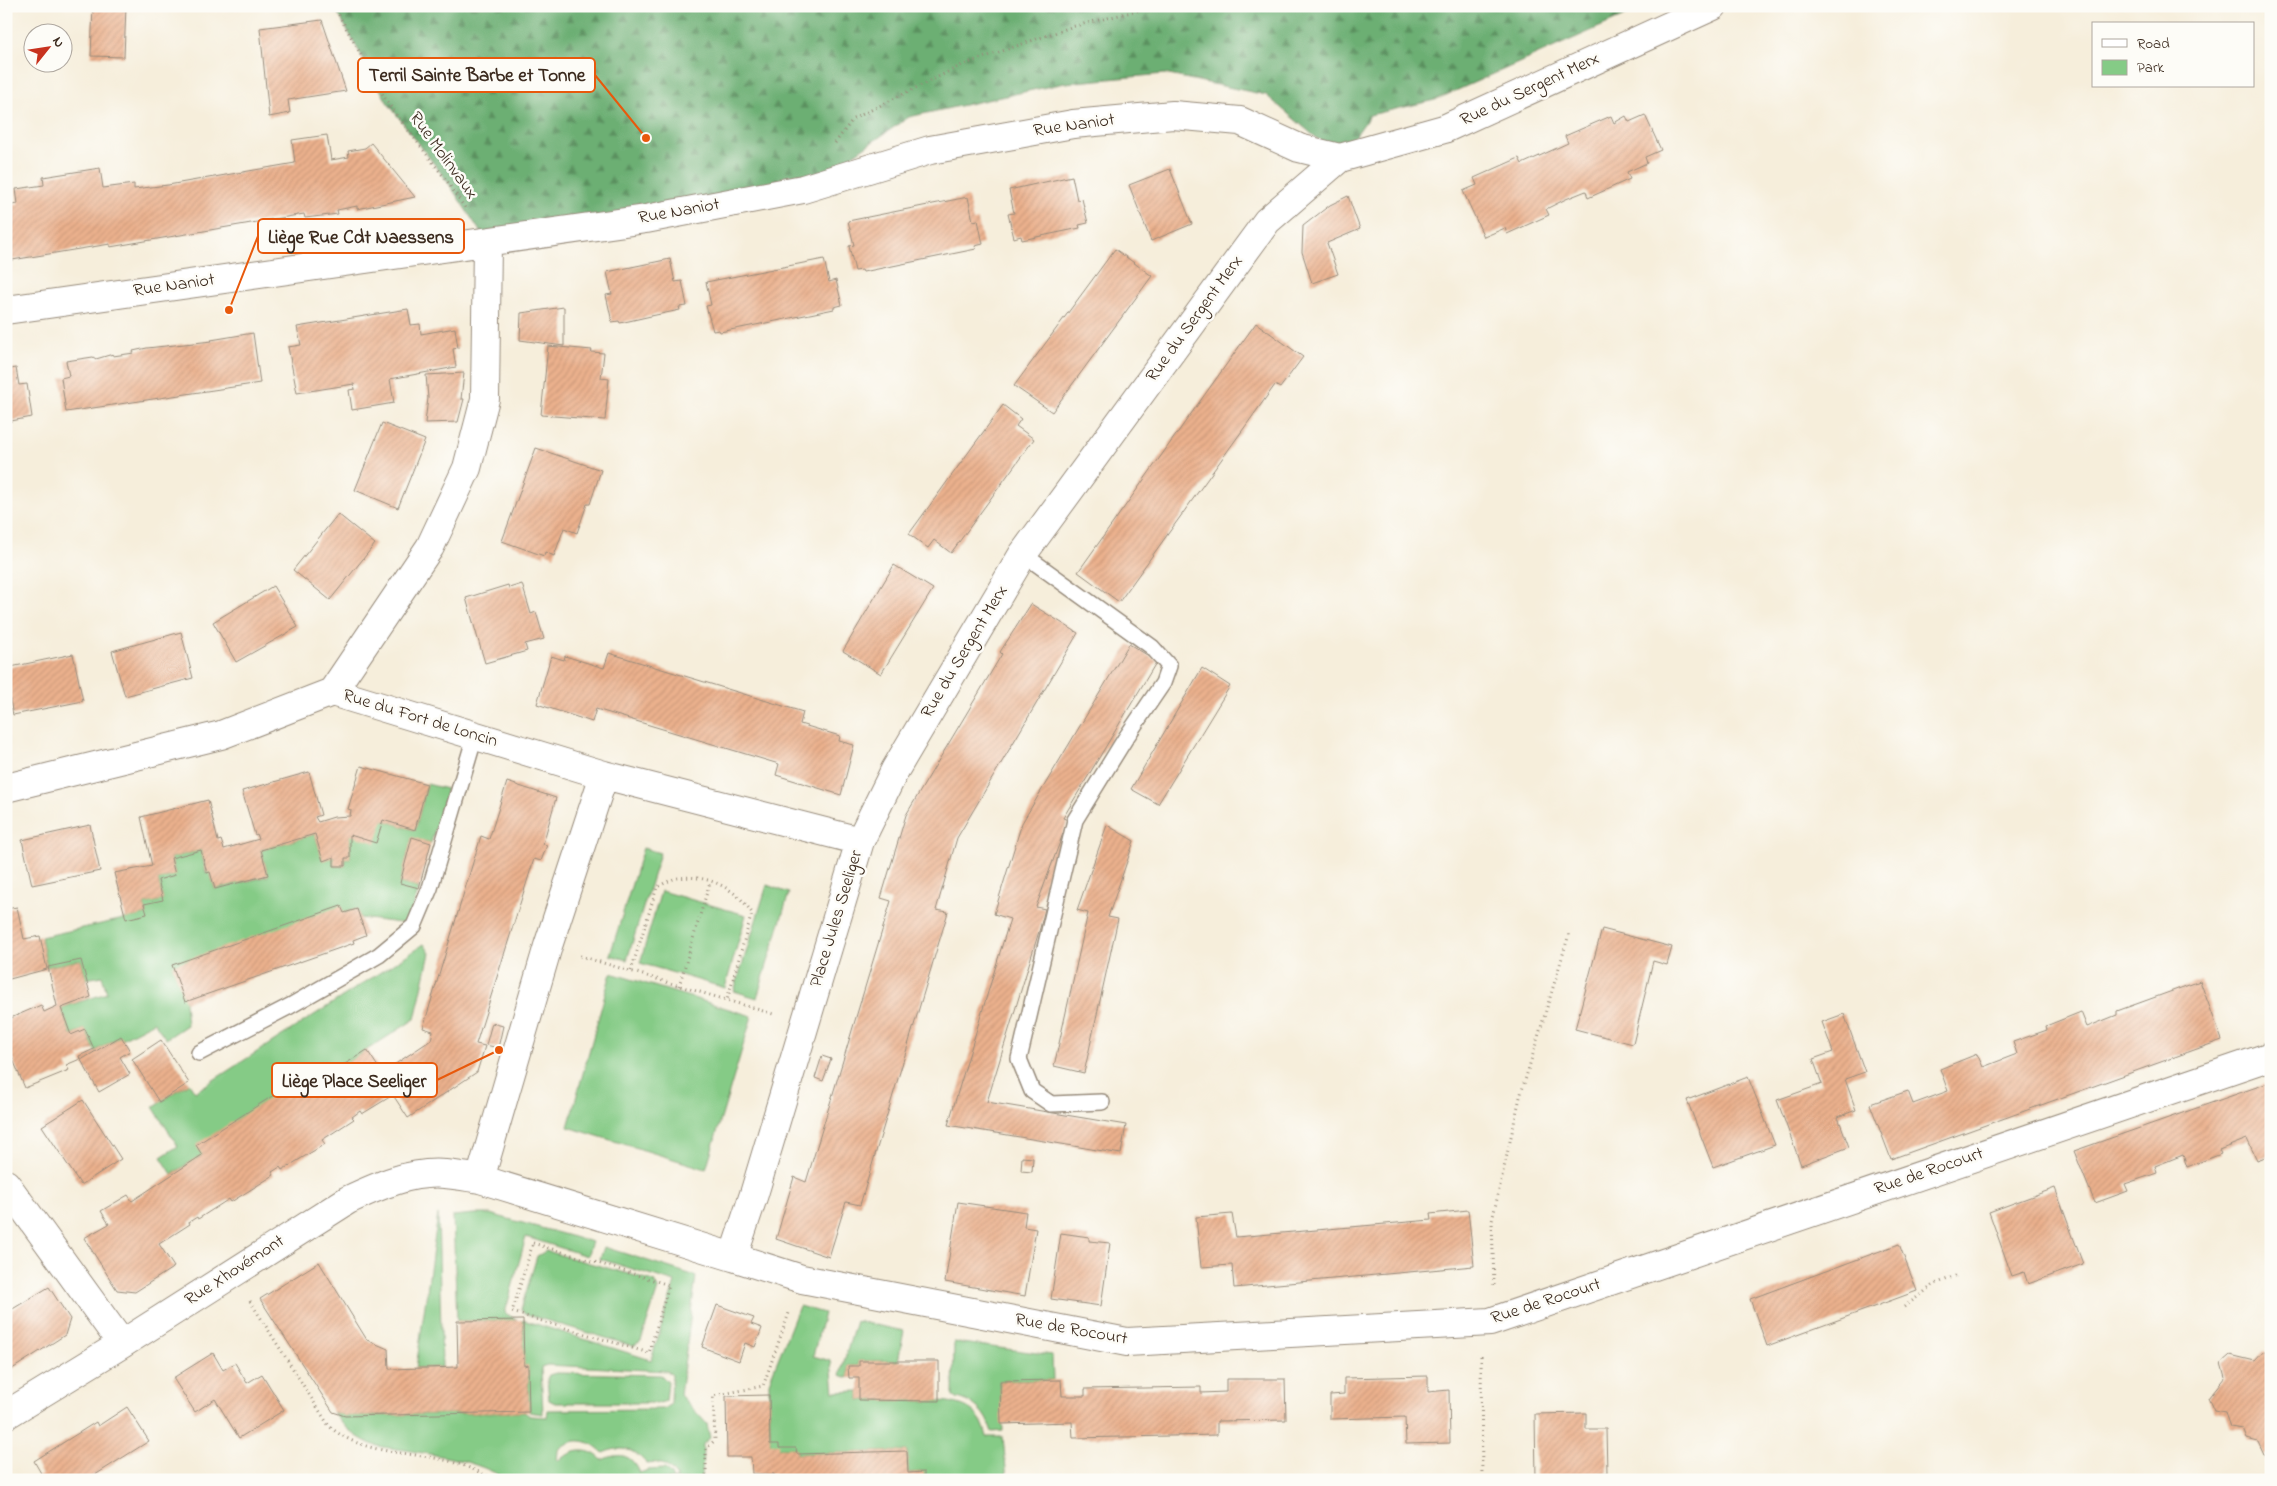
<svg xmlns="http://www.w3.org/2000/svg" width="2277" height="1486" font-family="'Indie Flower',sans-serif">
  <defs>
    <pattern id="forest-firs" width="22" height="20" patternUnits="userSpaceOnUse" patternTransform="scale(1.25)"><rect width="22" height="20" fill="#6caf73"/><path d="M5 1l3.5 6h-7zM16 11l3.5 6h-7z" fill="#5a8f5e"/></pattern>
    <pattern id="building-hatch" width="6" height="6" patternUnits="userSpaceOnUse" patternTransform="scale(1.25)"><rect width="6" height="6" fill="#ebb18d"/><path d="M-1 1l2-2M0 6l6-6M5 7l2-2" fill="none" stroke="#ca9879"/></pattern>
  </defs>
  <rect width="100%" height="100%" fill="#fdfcf7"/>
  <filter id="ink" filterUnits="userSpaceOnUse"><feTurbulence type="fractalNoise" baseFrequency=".02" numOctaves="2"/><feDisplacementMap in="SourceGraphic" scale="10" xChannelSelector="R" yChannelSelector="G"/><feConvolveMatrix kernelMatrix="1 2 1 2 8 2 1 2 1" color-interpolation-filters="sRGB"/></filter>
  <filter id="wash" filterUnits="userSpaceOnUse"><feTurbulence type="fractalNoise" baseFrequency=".0096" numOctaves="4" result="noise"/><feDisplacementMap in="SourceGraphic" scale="20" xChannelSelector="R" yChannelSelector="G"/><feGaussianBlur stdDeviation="1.12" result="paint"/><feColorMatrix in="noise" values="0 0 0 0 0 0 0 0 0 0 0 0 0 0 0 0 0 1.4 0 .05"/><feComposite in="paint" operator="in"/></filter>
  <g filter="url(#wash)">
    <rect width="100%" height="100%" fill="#f6eedb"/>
    <path fill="#85cb86" stroke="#607a52" d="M427,784L447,789L431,843L412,838L400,883L419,888L408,924L360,918L357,909L344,913L341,907L185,1002L187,1025L166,1039L154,1022L122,1039L121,1036L95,1051L85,1029L71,1035L61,1008L107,993L102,976L86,979L81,960L47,967L41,937L147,914L144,904L163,900L158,880L175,875L171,858L201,850L206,873L210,872L215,889L268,876L261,850L315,834L323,860L334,857V866H345V858H350V835L383,820L415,830Z
      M643,848L660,853L627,960L610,955Z
      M767,885L789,893L757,998L734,991Z
      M661,891L746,915L725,988L640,963Z
      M424,944L430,953L415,1019L295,1096L288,1087L202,1155L172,1174L161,1157L178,1146L153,1107L189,1083L195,1092Z
      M611,973L752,1016L706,1169L568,1127Z
      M438,1214L442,1367L416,1368Z
      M474,1214H490L592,1242L587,1256L526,1237L505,1313L517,1320L457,1321L453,1216Z
      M604,1247L696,1276L680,1395L707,1424L710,1438L703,1444L702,1480H673L677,1477C668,1465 661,1461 646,1463C634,1449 621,1445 603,1453C590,1439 573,1436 558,1450L557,1461C572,1451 587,1445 602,1460C619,1452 632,1454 640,1473L648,1470L665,1469L671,1475L673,1480H508C476,1460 441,1456 405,1450C393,1448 378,1448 367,1442C353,1435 342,1425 333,1412L345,1416L524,1412L530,1416L547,1417L548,1410L663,1409L671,1404L672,1375L667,1371L547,1365L541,1367L543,1414L529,1412L528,1366H524L523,1320L651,1360L675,1282L600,1259Z
      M546,1251L654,1281L658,1289L641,1341L633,1346L525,1314L521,1309L537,1256Z
      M799,1306L824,1313L813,1356L831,1361L834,1392L859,1391V1400L939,1401C965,1403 981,1410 987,1437H1003L1007,1480H924V1472L908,1473L907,1451L797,1454L796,1448H779L770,1444L769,1382Z
      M856,1321L904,1331L898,1361H859V1366H848L849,1378L840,1375Z
      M954,1342L1052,1355L1053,1380L1000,1381L1003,1431L992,1432C985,1411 974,1401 953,1397Z
      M556,1373L661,1375L668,1382L666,1401L659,1403H555L549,1400L547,1379L549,1375Z"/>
    <path fill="url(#forest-firs)" stroke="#546c48" d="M334,6H1647L1435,100L1370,115L1340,158L1266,95L1164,74L1065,83L909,117L803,189L487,242L447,181L387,102Z"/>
    <g id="blocks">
      <path fill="url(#building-hatch)" d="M93,6H126L124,57L91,56Z
        M322,20L346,91L288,100L290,113L269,117L260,28Z
        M1645,115L1661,150L1645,157L1647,163L1627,172L1630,179L1588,198L1586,191L1566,199L1546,209L1549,215L1507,234L1505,228L1484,237L1463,191L1477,185L1474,178L1519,158L1522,164L1568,143L1565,136L1611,116L1614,123L1626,116L1629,122Z
        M327,135L331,160L349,157L348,151L365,148L371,143L415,197L357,209V206L337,210L338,214L305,218L304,214L110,247V244L6,261V206L18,204L16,189L44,185L43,177L100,168L103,188L134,184V189L168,185L295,163L292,140Z
        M1170,169L1192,224L1151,241L1129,185Z
        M1072,176L1077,200L1082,199L1088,223L1079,225L1080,228L1022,240L1021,236L1014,238L1008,214L1014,213L1009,190Z
        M1348,196L1360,229L1327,243L1338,274L1312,283L1302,252L1303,226L1330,205Z
        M968,197L973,221L978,220L983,244L975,246L976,249L863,272L862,270L855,271L849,246L854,245L848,221Z
        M1115,249L1152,276L1052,412L1014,386Z
        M670,259L675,282L682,281L687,306L679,307L680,310L651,316L620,323L619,321L612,322L606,295L612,294L607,272Z
        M824,259L829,282L836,280L842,305L834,307V309L776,321L720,332L719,330L713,331L706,306L711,305L706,282Z
        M564,307V346L520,340L521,313Z
        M408,309L411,325L420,324L421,334L455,328L458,348L453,349L456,367L390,379L394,403L352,410L349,390L355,389L354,384L297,393L288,347L301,345L297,327Z
        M1256,323L1303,357L1280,388L1275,385L1119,602L1078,572Z
        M253,333L260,383L66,412L61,378L69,376L66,361L93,357L96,359L113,354V356L134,353L133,351L147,348L212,341L211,340Z
        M548,346L592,350L591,352L604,353L601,378L609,379L605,420L541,415Z
        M16,368L19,385L27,384L32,417L6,422V370Z
        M464,373L461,399H464L458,422L425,423L428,398L426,375Z
        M1003,405L1021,419L1016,426L1034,439L951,553L934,540L928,548L909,534Z
        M382,423L425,440L398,508L355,490Z
        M536,448L601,470L590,504H587L577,533L564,528L554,556L545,552L544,556L502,541Z
        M338,514L375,544L330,600L293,570Z
        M894,565L933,589L881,674L843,651Z
        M522,584L531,614L536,612L544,639L525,644L527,651L485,663L466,598L508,585L509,588Z
        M273,586L298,627L236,662L213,622Z
        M1031,604L1078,633L957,838L936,910L948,912L860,1205L846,1202L829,1257L776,1239L794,1177L806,1182L835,1087L891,901L881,898L906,815L1002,654L1000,652Z
        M181,632L193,678L125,696L112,651Z
        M1129,644L1157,661L1063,818L1068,820L1036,907L1045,909L1040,928L987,1102L1126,1125L1121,1154L948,1125L1010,919L994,914L1022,823Z
        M609,653L803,712L800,724L840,736L839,741L854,745L841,795L776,775L779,764L596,709L592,722L537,704L551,656L564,660L565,656L604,668Z
        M73,654L83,701L13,715L6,682V668Z
        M1202,668L1230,686L1158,804L1131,789Z
        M361,766L427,784L415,830L383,820L376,843L350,835V858H345V866H334V857L323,861L315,834L261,850L268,875L215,889L210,872L207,873L201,850L171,858L175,875L158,880L163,900L144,904L147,914L126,919L114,873L152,866L141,817L208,800L218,841L221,840L224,849L259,839L257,834L255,835L242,791L309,772L321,815L315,817L318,822L334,817L350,816L351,810L348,809Z
        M507,782L556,798L543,844L547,845L541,861L534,859L476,1044L485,1046L477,1072L408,1118L393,1095L362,1114L360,1111L352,1117L354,1119L322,1140L325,1144L282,1170L280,1167L272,1172L274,1175L231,1202L229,1199L198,1219L197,1217L189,1222L190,1224L159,1244L174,1267L135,1292L117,1290L84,1238L109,1224L101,1211L128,1195L132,1201L202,1155L196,1145L288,1086L295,1096L367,1050L382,1073L431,1040L433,1031L423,1028L481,836L489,839Z
        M90,825L100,871L32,885L22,840Z
        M1107,825L1134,841L1108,917L1118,919L1084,1073L1054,1066L1088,913L1077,910Z
        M412,837L431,843L419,888L400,883Z
        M341,906L344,913L357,909L360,918L366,935L353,940L354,943L185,1002L172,965Z
        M17,907L24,939L40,936L47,969L6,980V909Z
        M1602,929L1672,947L1667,965L1653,961L1633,1044L1575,1029Z
        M81,960L91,997L61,1008L71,1035L85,1029L94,1049L79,1056L80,1059L66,1065L69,1070L25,1088L6,1043V1020L41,1005L44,1012L57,1006L48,967Z
        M2200,981L2222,1040L1891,1159L1870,1104L1908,1091L1913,1104L1948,1091L1940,1069L1977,1054L1983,1067L2017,1054L2013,1042L2047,1030L2046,1026L2081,1012L2087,1027L2117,1015V1011Z
        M1844,1014L1865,1072L1845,1079L1856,1110L1838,1117L1849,1147L1801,1165L1777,1100L1822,1084L1813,1059L1833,1052L1822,1022Z
        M492,1023L503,1026L498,1048L486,1045Z
        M121,1036L130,1051L120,1057L130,1074L99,1092L81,1060Z
        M161,1040L189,1083L159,1102L132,1059Z
        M822,1056L831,1059L823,1081L815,1078Z
        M1748,1077L1775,1145L1713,1167L1687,1100Z
        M2271,1082V1155L2257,1160L2247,1139L2219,1150L2221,1154L2187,1167L2183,1155L2155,1166L2157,1173L2125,1184L2128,1191L2095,1203L2074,1151Z
        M83,1100L121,1159L81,1185L42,1126Z
        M1022,1157L1033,1158L1032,1172L1021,1171Z
        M2055,1188L2083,1264L2028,1284L2024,1272L2012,1276L1989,1212Z
        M958,1202L1026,1212L1024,1227L1036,1229L1025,1296L945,1282Z
        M1468,1210L1474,1266L1234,1288L1232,1265L1201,1267L1196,1217L1232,1214L1236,1237L1431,1220L1430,1214Z
        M1061,1233L1089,1237V1241L1110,1243L1101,1306L1051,1299Z
        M1899,1244L1917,1291L1767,1346L1750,1299Z
        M319,1262L367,1340L388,1349L389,1369L458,1367L457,1321L523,1320L524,1366L528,1365L529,1412L345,1416L333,1412L260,1299Z
        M49,1287L70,1319L65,1335L6,1373V1313Z
        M717,1305L754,1318L751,1324L762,1328L755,1347L745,1343L739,1361L702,1347Z
        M2264,1351L2271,1353V1456L2264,1455L2258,1442L2247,1439L2243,1429L2230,1427L2225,1413L2214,1411L2208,1398L2225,1377L2221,1363L2230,1355L2255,1361Z
        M213,1353L223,1370L235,1363L247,1383L262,1374L284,1410L239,1438L215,1399L195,1412L173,1378Z
        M859,1361H939V1401L859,1400V1378H849L848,1366H859Z
        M1428,1376V1392L1449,1390L1450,1443L1406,1444L1405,1417L1330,1419V1395L1344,1394V1378Z
        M1226,1379H1285L1286,1420L1217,1421V1435L1073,1438L1072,1422L1001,1424L1000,1381L1061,1380L1062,1396H1085V1389L1201,1387V1393L1226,1392Z
        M769,1395L770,1444H779V1448H796L797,1454L907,1451L908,1473L924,1472V1480H774V1474H752L751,1457H727L726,1396Z
        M127,1407L149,1441L87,1480H32L42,1475L34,1461L96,1422L98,1426Z
        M1586,1413V1429H1606L1607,1473H1599V1480H1536L1535,1414Z"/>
    </g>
  </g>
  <g filter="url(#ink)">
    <use href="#blocks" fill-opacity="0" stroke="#988c7c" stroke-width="1"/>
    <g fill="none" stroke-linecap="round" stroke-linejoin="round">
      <g stroke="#988c7c" stroke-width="18">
        <path id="service" d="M1023,554L1152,647L1169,666L1163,683L1125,739L1075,820L1019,1059L1032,1091L1051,1104L1102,1102
          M199,1053L290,1006L379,955L414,926L430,888L475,736"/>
      </g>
      <g stroke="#988c7c" stroke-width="30">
        <path id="minor" d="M6,310L646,219L803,189L930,150L1073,124L1173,115L1240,121L1299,148L1340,158
          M332,692L430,547L467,468L485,399L487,242
          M6,788L221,735L332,692L604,775L860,841
          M480,1179L548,946L604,775
          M6,1184L122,1344
          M733,1257L802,1279L1127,1342L1490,1322L2271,1056
          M6,1415L122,1344L348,1200C378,1186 411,1171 445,1174C457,1175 469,1177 480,1179L733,1257L754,1194L860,841L895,770L1023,554L1267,221L1340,158L1444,129L1713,6"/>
      </g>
      <path stroke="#988c7c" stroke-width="3" stroke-dasharray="1 4" stroke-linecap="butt" d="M334,6L387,102L447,181L467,211
        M835,143L853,119L962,65L1071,27L1156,6
        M580,956L773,1014
        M631,971L657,887C664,884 672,878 679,878C708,874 737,889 752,913L727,1000
        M679,986L710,882
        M533,1243L669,1285L649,1353L512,1312Z
        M1494,1285L1492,1221L1520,1097L1570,931
        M250,1301L329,1426C364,1457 413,1450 456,1463C469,1467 482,1473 494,1480
        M1904,1307L1935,1284L1958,1275
        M1481,1356L1482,1480
        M2259,1479V1480
        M706,1480V1449L715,1440L713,1396L763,1386L790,1310"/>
      <use href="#service" stroke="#fff" stroke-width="15"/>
      <use href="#minor" stroke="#fff" stroke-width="28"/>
    </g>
  </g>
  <g text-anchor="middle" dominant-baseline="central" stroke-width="5" stroke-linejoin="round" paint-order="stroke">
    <g font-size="18" fill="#3b2a1e" stroke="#fdfcf7">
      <text transform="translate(1530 90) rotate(-25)">Rue du Sergent Merx</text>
      <text transform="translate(1074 126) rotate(-8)">Rue Naniot</text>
      <text transform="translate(443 156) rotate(54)">Rue Molinvaux</text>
      <text transform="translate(679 212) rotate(-10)">Rue Naniot</text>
      <text transform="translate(174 286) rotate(-8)">Rue Naniot</text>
      <text transform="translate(1195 319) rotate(-54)">Rue du Sergent Merx</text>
      <text transform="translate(965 652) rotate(-59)">Rue du Sergent Merx</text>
      <text transform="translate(420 719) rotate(17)">Rue du Fort de Loncin</text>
      <text transform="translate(837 919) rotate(-73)">Place Jules Seeliger</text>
      <text transform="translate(1929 1172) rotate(-19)">Rue de Rocourt</text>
      <text transform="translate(235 1271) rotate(-33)">Rue Xhovémont</text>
      <text transform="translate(1546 1302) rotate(-18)">Rue de Rocourt</text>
      <text transform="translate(1071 1330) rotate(10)">Rue de Rocourt</text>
    </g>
  </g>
  <path fill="none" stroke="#e8590c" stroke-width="2" d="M646 138L595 75M229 310L258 236M499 1050L437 1080"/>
  <g fill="#e8590c" stroke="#fdfcf7" stroke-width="2">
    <circle cx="646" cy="138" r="5"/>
    <circle cx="229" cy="310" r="5"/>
    <circle cx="499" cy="1050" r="5"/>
  </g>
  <g fill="#fdfcf7" stroke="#e8590c" stroke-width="2">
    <rect x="358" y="58" width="237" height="34" rx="5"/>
    <rect x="258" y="219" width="206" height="34" rx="5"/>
    <rect x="272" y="1063" width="165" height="34" rx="5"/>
  </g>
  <g font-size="19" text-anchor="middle" font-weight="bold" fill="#3b2a1e">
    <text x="477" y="81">Terril Sainte Barbe et Tonne</text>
    <text x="361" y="243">Liège Rue Cdt Naessens</text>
    <text x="354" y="1087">Liège Place Seeliger</text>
  </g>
  <rect width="2277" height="1486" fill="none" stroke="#fdfcf7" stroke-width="25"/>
  <rect x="2092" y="22" width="162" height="65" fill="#fdfcf7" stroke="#afa8a0"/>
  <rect x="2102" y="39" width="25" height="8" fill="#ffffff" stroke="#afa8a0"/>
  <text x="2137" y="48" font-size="15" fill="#3b2a1e">Road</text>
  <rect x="2102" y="60" width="25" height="15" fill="#85cb86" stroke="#afa8a0"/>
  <text x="2137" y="72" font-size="15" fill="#3b2a1e">Park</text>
  <g transform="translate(48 48) rotate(60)"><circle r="24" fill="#fdfcf7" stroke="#afa8a0"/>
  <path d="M0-4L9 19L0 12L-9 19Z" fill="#c8321e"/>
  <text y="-8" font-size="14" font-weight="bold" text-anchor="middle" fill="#3b2a1e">N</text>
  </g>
</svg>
